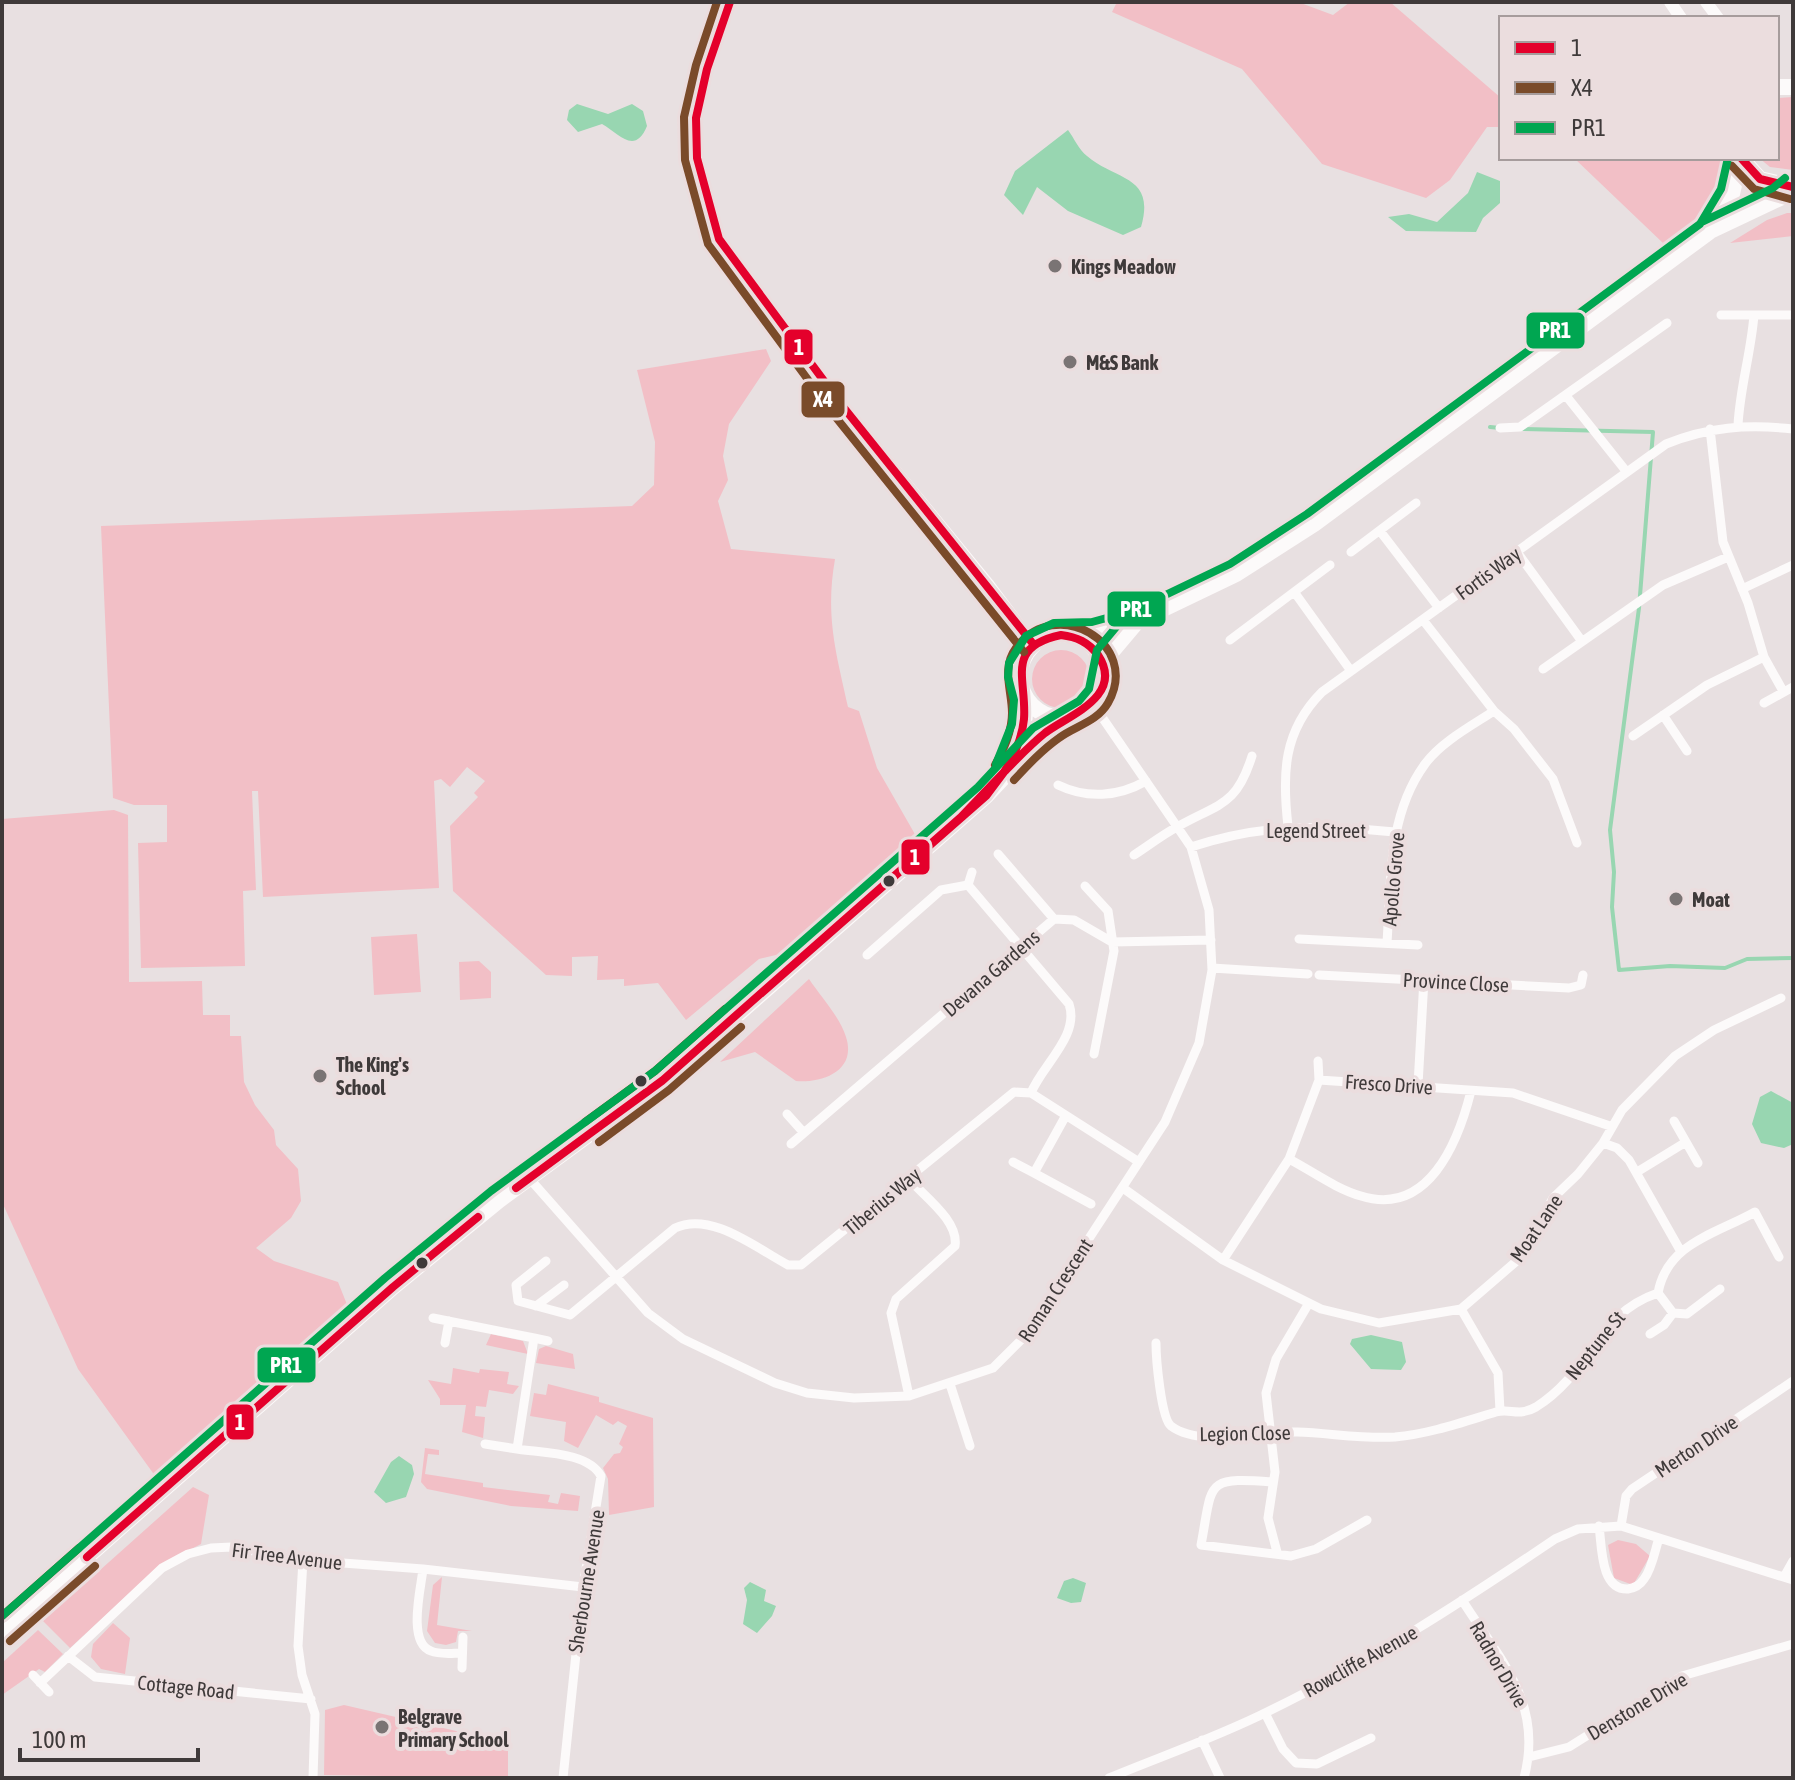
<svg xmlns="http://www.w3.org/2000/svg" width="1795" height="1780" font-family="'Asap Condensed',sans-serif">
  <rect width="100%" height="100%" fill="#e8e0e1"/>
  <path fill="#f2bfc6" d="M1117,2H1298L1333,15L1350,2H1390L1501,98L1498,127H1487L1450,180L1426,198L1322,164L1242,69L1112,12Z
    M1793,97V170L1770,167L1759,158H1777V98Z
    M1722,158L1720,181L1679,247L1664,244L1575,159Z
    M1787,213H1793V236L1730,243L1767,220Z
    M766,349L771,361L729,424L723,456L728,480L718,501L731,549L835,559C825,616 836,652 848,707L859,711L877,768L916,836L833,907L793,951L759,959L686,1020L658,983L624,986V979L597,980L598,956L572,957V976L546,975L453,891L450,826L478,797L474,793L485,781L467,767L450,787L441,779L434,781L439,888L263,897L258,791H252L256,890L243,891L245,966L141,968L138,843L167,842V805H134L113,798L101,526L632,506L654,485L655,442L637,370Z
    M1032 679a29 29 0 1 1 58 0a29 29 0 1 1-58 0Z
    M114,810L128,815L129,982L202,981L203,1015H230V1036H241L244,1082L255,1105L274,1130L276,1145L298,1169L301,1201L291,1218L256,1248L274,1261L338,1282L350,1312L158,1480L78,1369L2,1202V819Z
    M417,934L421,992L374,995L371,937Z
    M479,961L491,972V998L460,1000L459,962Z
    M809,979C821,997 840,1017 846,1037C857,1071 822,1083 796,1081L755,1052L720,1062Z
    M491,1334L523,1341L528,1354L486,1345Z
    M546,1346L573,1354L575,1369L536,1363L539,1349Z
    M453,1368L479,1373L480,1369L509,1372L507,1384L519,1386L513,1394L489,1390L486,1407L476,1406L475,1416L485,1417L483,1438L462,1432L466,1405H440V1399L428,1380L451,1384Z
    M548,1384L599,1397V1402L653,1418L654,1507L609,1515L608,1479L603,1468L614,1454L620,1453L623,1447L619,1444L627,1426L618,1421L613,1425L596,1415L578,1448L564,1441L566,1422L530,1416L534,1393L546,1395Z
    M425,1448L439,1450V1455L428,1454L425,1474L483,1483V1487L550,1495L548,1502L558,1504L561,1493L580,1496L578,1511L511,1506L427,1489L421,1482Z
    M193,1487L209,1495L201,1544L160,1565L70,1648L43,1621Z
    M1618,1540L1636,1544L1650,1556L1633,1585L1614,1578L1608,1545Z
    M442,1577L437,1625L472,1631H458L456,1642L446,1645L435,1643L427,1631L433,1585Z
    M113,1623L130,1638L125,1674L101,1669L91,1657L93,1644Z
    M38,1630L63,1654L45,1672L39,1669L2,1695V1663Z
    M344,1705L508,1743V1778L324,1775L325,1710Z"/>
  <path fill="#98d6b1" d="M577,104L608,114L632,104L643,111L647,126C635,156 618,133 602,124L578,132L567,120L569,110Z
    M1068,130C1074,138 1079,150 1087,156C1116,181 1156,175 1141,227L1123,235L1068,211L1037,187L1023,215L1004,195L1015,171Z
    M1477,172L1500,181V203L1483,218L1476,232L1406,231L1388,217L1409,214L1437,222L1468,193Z
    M1771,1091L1793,1103V1144L1784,1148L1761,1143L1752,1124L1760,1097Z
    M1371,1335L1402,1342L1406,1362L1401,1370L1371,1369L1350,1344L1352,1339Z
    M399,1456L412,1465L414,1474L406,1497L386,1503L374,1492L391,1462Z
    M1073,1578L1086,1583L1081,1602L1071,1603L1057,1598L1064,1581Z
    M750,1582L766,1590L764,1601L776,1606L772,1616L757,1633L743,1624L747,1600L744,1588Z"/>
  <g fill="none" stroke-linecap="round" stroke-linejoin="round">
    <path stroke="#98d6b1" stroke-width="4" d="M1490,427L1500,428
      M1521,429L1653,432L1639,608L1610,830L1614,872L1612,907L1619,970L1670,966L1725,968L1747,959L1793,958"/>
    <path stroke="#fcfafa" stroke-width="9" d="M1721,315H1793
      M1567,397L1626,471
      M1738,425C1740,387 1751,353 1754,315
      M1500,428L1520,427L1667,323
      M1710,429L1723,542L1748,603L1764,657L1783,691
      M1380,531L1439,608
      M1351,552L1416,503
      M1517,552L1581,640
      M1742,589L1793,565
      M1295,593L1351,671
      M1423,620L1494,711L1514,729L1553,779L1577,843
      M1230,640L1330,565
      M1543,669L1663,585L1728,557
      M1764,703L1793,687
      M1663,715L1687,751
      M1633,736L1707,685L1764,657
      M1058,785C1087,799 1118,797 1146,781
      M1288,826C1282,774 1283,731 1322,692L1666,444C1708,427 1747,424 1793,429
      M1191,847C1263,823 1321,825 1395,832
      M998,854L1054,919
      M1134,855C1148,846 1162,835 1177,827C1219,803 1236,807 1252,756
      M968,885L972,872
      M1085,886L1108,911L1114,951L1094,1054
      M1299,939L1418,945
      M1387,943C1391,882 1387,816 1425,764C1441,742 1471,726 1494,711
      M867,955L941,890L968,885L1069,1004C1080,1036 1042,1065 1031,1093
      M1212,968L1308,974
      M1319,975L1569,988L1581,985L1583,975
      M1318,1061L1319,1080
      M1418,1085L1424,979
      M787,1114L804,1133
      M1065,1117L1034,1173L1091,1204
      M1674,1121L1698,1163
      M1603,1143L1617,1148L1629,1160L1680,1250
      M791,1144L1054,919L1074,920L1112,942L1211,940
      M1289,1159C1312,1171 1336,1189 1361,1196C1428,1217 1458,1143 1471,1091
      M1013,1162L1034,1173
      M1637,1172L1686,1142
      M529,1178L648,1313L683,1339L775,1383L807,1393L854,1398L909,1396L993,1368L1026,1335L1165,1122L1199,1043L1212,970L1209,910L1191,847L1093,704
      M909,1179C925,1197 959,1221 955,1246L896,1299L891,1313L909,1396
      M1123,1188L1223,1260L1321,1309L1379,1323L1461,1309L1519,1259L1553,1198L1578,1174L1603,1143L1622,1110L1675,1056L1714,1030L1781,998
      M1223,1260L1289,1159L1319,1080L1513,1093L1610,1126
      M546,1261L516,1285L518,1301L570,1315L675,1228C711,1211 756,1248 788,1265H801L1014,1092L1031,1093L1139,1162
      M1658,1293L1673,1313L1687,1314L1720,1289
      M536,1306L564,1285
      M1461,1309L1498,1373L1500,1411
      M433,1318L534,1338L517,1449C542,1453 588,1452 601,1476L583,1587L563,1778
      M1650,1334L1664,1325L1673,1313
      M534,1338L548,1341
      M445,1343L449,1321
      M1156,1343C1156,1358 1161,1418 1171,1426C1200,1448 1263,1431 1297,1432C1330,1433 1362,1439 1395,1437C1429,1434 1463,1422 1496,1412C1510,1408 1519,1417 1536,1407C1593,1371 1595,1314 1658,1293C1667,1243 1716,1234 1755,1212L1779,1257
      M950,1384L970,1446
      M485,1444L517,1449
      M1273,1482C1204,1477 1213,1481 1201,1545L1291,1556L1316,1549L1367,1520
      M1599,1526C1602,1546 1600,1590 1628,1589C1635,1588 1640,1585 1644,1579C1652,1569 1655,1550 1659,1538
      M1621,1526L1626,1496L1632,1489L1793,1381
      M1277,1552L1268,1518L1275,1472L1266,1393L1276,1359L1309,1303
      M303,1560L298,1646L302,1675L315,1714L313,1778
      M423,1569C421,1588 407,1643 431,1651C440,1655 453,1653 462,1653
      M1784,1577L1793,1561
      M1462,1600C1500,1660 1544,1703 1524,1778
      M68,1656L95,1677L311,1699
      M462,1668L463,1637
      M33,1675L49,1692
      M40,1683L162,1568L188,1554L211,1548L232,1547L303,1560L423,1569L583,1587
      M1265,1713L1283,1749L1296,1763L1317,1764L1371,1738
      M1202,1740L1220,1778
      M1529,1757L1569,1747L1682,1676L1793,1644
      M1109,1778C1162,1756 1217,1737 1267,1712C1368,1663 1462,1602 1555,1539L1578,1529L1621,1526L1793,1580"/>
    <path stroke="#fcfafa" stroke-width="12" d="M730,2L707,69L696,118L697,158L719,239L844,408L989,585L1034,645
      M1670,2L1681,18
      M1706,2L1718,18"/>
    <path stroke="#fcfafa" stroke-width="16" d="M1777,87H1793
      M1741,158L1760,179L1793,187
      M1710,231L1780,198L1792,187
      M1020 676a42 42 0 1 1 84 0a42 42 0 1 1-84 0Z
      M1070,635L1094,634L1136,622L1236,574L1314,524L1709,232L1732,194L1740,158
      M1103,669L1108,656L1135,624
      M1010,762L1024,727L1026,699
      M2,1632L393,1287L498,1201L663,1080L986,796L1041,737L1072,717"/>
    <g stroke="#ebddde" stroke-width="14">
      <path id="bus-1" d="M730,2L707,69L696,118L697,158L719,239L844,408L1034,645
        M1741,158L1760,179L1793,187
        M1061,635C1077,637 1088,642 1098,655C1125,696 1069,715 1045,733C1030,745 1017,759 1004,772C1014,756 1022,739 1024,719C1027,679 1004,647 1061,635Z
        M733,1018L961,817L1004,772
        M733,1018L986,796L1004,772
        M592,1132L663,1080L733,1018
        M592,1132L662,1081L733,1018
        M516,1188L592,1132
        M516,1188L592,1132
        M393,1287L478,1217
        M393,1287L478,1217
        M87,1557L393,1287
        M87,1557L393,1287"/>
    </g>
    <g stroke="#ebddde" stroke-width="14">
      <path id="bus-2" d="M717,2L696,65L684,117L685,160L708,244L834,415L1024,652
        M1732,166L1754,189L1790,199
        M995,765C1004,749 1012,732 1012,713C1012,691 1001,668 1016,648C1055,594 1142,643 1108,703C1097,722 1075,726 1059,738C1042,750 1028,765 1014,780
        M585,1122L655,1071L725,1009
        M599,1142L669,1090L741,1027
        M2,1616L79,1548
        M10,1641L95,1566"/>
    </g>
    <g stroke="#ebddde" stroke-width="14">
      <path id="bus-3" d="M1704,221L1773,188L1785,178
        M996,764L1012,724L1014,700L1008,677L1009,663L1026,636L1054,623L1092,622L1132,611L1230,564L1307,514L1700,224L1721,189L1728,158
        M2,1616L385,1278L491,1191L655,1071L978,787L1033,728L1079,701L1089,689L1097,650L1127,614"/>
    </g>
    <use href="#bus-1" stroke="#e4002b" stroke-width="8"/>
    <use href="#bus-2" stroke="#7a4b2a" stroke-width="8"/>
    <use href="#bus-3" stroke="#00a651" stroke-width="8"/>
  </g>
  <g fill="#7a7474" stroke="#ebddde" stroke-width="3">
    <circle cx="1055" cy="266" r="8"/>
    <circle cx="1070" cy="362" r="8"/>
    <circle cx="1676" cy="899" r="8"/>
    <circle cx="320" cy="1076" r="8"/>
    <circle cx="382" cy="1727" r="8"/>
  </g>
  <g fill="#3f3a3a" stroke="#ebddde" stroke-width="3">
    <circle cx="889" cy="881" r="7"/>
    <circle cx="641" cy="1081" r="7"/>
    <circle cx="422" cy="1263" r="7"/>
  </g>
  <g text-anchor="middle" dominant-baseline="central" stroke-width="8" stroke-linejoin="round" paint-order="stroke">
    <g font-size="20" font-weight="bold" fill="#3f3a3a" stroke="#ebddde" text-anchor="start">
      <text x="1071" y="266">Kings Meadow</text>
      <text x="1086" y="362">M&amp;S Bank</text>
      <text x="1692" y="899">Moat</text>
      <text x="336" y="1064">The King's<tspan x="336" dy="23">School</tspan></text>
      <text x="398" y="1716">Belgrave<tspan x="398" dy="23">Primary School</tspan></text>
    </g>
    <g font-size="20" fill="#3f3a3a" stroke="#ebddde">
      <text transform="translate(1488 573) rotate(-36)">Fortis Way</text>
      <text x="1316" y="830">Legend Street</text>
      <text transform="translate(1393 879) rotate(-85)">Apollo Grove</text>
      <text transform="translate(991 973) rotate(-41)">Devana Gardens</text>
      <text transform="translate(1456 982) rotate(3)">Province Close</text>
      <text transform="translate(1389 1084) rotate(4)">Fresco Drive</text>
      <text transform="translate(882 1201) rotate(-40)">Tiberius Way</text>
      <text transform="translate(1536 1228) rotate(-56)">Moat Lane</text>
      <text transform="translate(1055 1290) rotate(-57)">Roman Crescent</text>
      <text transform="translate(1595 1345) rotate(-51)">Neptune St</text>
      <text transform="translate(1245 1433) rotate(-1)">Legion Close</text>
      <text transform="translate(1696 1446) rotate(-34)">Merton Drive</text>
      <text transform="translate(287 1556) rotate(7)">Fir Tree Avenue</text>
      <text transform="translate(586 1581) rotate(-81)">Sherbourne Avenue</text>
      <text transform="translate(1360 1661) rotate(-29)">Rowcliffe Avenue</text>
      <text transform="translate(1499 1664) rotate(60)">Radnor Drive</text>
      <text transform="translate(186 1687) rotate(6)">Cottage Road</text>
      <text transform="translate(1637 1706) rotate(-31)">Denstone Drive</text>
    </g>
  </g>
  <g stroke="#ebddde" stroke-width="3">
    <rect x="1525" y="311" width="61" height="39" rx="8" fill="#00a651"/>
    <rect x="783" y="328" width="31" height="38" rx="8" fill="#e4002b"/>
    <rect x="800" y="380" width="46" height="39" rx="8" fill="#7a4b2a"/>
    <rect x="1106" y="590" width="61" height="38" rx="8" fill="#00a651"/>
    <rect x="900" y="838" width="31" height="38" rx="8" fill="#e4002b"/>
    <rect x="256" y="1346" width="61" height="38" rx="8" fill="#00a651"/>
    <rect x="225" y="1403" width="30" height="38" rx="8" fill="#e4002b"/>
  </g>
  <g font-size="22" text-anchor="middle" font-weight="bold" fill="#fff">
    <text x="1555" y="338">PR1</text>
    <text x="799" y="355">1</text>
    <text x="823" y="407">X4</text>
    <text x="1136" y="617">PR1</text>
    <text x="915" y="865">1</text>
    <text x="286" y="1373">PR1</text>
    <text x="240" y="1430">1</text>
  </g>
  <rect width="1795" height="1780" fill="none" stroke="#3f3a3a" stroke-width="8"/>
  <rect x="1499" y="16" width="280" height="144" fill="#ebddde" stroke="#a69c9c" stroke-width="2"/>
  <rect x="1515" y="42" width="40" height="12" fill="#e4002b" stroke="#a69c9c" stroke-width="2"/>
  <text x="1571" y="56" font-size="24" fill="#3f3a3a">1</text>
  <rect x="1515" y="82" width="40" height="12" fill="#7a4b2a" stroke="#a69c9c" stroke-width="2"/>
  <text x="1571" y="96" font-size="24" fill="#3f3a3a">X4</text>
  <rect x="1515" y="122" width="40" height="12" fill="#00a651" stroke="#a69c9c" stroke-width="2"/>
  <text x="1571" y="136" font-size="24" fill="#3f3a3a">PR1</text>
  <path d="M20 1748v12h178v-12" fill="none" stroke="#3f3a3a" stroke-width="4"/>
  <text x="32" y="1748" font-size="24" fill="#3f3a3a" stroke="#ebddde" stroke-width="6" paint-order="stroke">100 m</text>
</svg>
